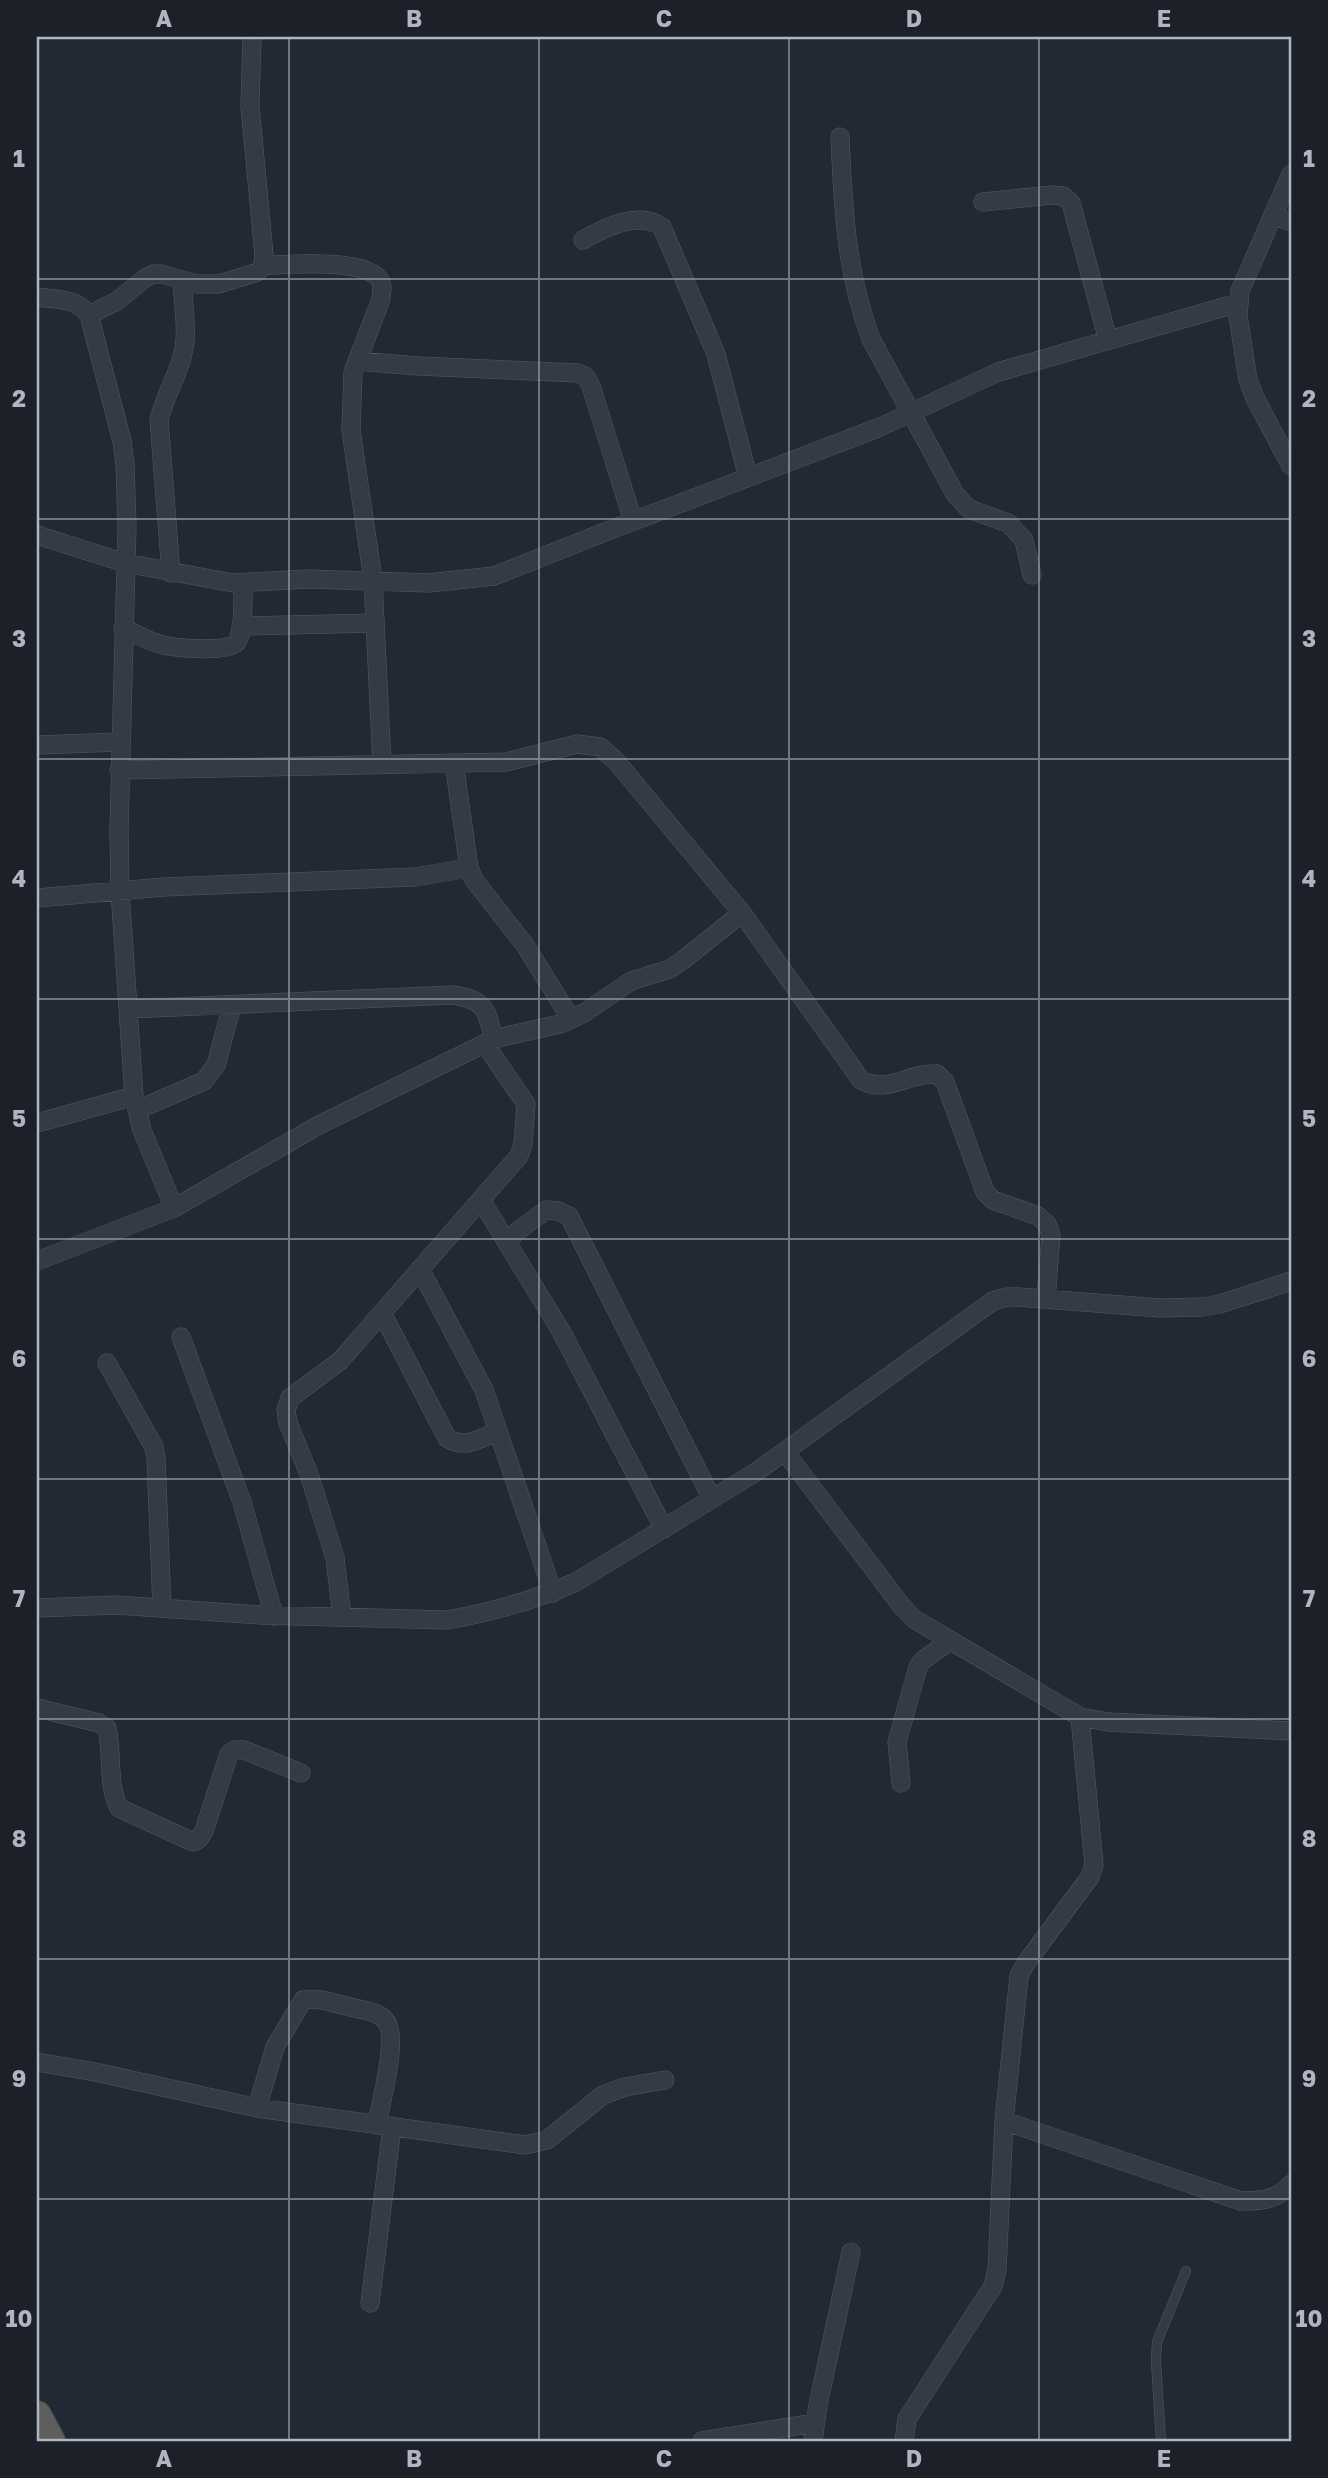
<svg xmlns="http://www.w3.org/2000/svg" width="1328" height="2478" font-family="'Golos Text',sans-serif">
  <rect width="100%" height="100%" fill="#222934"/>
  <g fill="none" stroke-linecap="round" stroke-linejoin="round">
    <g stroke="#535862" stroke-width="10">
      <path id="service" d="M1161,2441L1156,2361L1157,2342L1186,2271"/>
    </g>
    <g stroke="#535862" stroke-width="19">
      <path id="minor" d="M840,137C843,207 846,273 871,339L955,494L969,509L1008,523L1024,540L1032,575
        M1291,174L1240,291L1238,316L1248,380L1255,398L1291,466
        M983,202L1052,195L1063,196L1071,203L1108,340
        M1273,215L1291,222
        M583,240C604,228 639,210 662,227L716,354L748,477
        M263,266C286,264 367,258 380,280C384,287 381,295 380,302L353,372L351,430L373,580L382,765
        M37,297C58,300 75,297 89,315L122,441L125,464L127,526L119,830L120,891L134,1096L142,1130L174,1208
        M89,315L117,301L144,279L153,274H162L196,284H219L258,272L263,266L264,255L250,106L252,37
        M357,361L418,366L578,373L586,377L591,386L633,521
        M37,535L125,563L233,583L308,579L429,583L494,576L605,532L878,428L998,372L1238,303
        M171,573L159,420C164,398 176,379 182,357C189,334 183,305 182,280
        M241,626L375,623
        M123,628C136,634 149,642 163,645C176,648 230,653 237,642C244,631 243,597 243,583
        M37,745L119,742
        M454,763L469,868L474,880L525,945L571,1019
        M119,770L506,762L577,744L600,747L616,761L742,913L861,1080C887,1095 909,1072 937,1074L945,1082L985,1192L993,1200L1038,1216L1047,1224L1051,1235L1046,1299
        M37,898L164,887L415,877L469,868
        M129,1009L453,995C486,1000 486,1009 494,1039
        M137,1110L204,1081L216,1065L232,1005
        M37,1123L134,1096
        M481,1200L561,1331L664,1529
        M506,1240L546,1210L558,1211L569,1216L712,1499
        M37,1261L174,1208L319,1125L494,1039L560,1024L584,1013L631,981L670,969L683,960L742,913
        M420,1269L484,1390L553,1593
        M382,1313L447,1438C465,1450 481,1438 498,1431
        M181,1337L242,1502L274,1616
        M107,1363L154,1447L156,1458L162,1608
        M785,1452L900,1604L914,1619L1080,1717L1108,1722L1291,1731
        M37,1608L117,1605L261,1615L447,1620C491,1612 536,1600 576,1582L756,1472L993,1301L1007,1297H1018L1160,1308L1202,1307L1220,1304L1291,1281
        M342,1617L335,1558L309,1474L288,1423L286,1410L290,1398L340,1361L519,1156L523,1144L526,1104L485,1044
        M37,1708L99,1723L107,1728C113,1754 107,1784 119,1808L193,1842L199,1839L204,1831L229,1754L235,1750H244L301,1773
        M901,1783L897,1742L918,1667L923,1660L950,1641
        M37,2062L95,2072L257,2108L525,2145L547,2140L603,2095L625,2087L665,2080
        M257,2108L275,2047L303,2000C319,1997 334,2003 350,2007C362,2010 377,2011 385,2020C400,2035 380,2104 377,2125
        M1004,2121L1241,2201C1262,2201 1277,2200 1291,2184
        M370,2303L392,2127
        M702,2441L815,2423
        M813,2441L818,2405L851,2252
        M904,2441L907,2419L993,2286L997,2269L1004,2121L1019,1976L1026,1963L1090,1877L1094,1865L1080,1717"/>
    </g>
    <g stroke="#40454f" stroke-width="30">
      <path id="trunk" d="M37,2415L51,2441"/>
    </g>
    <use href="#service" stroke="#353b45" stroke-width="9"/>
    <use href="#minor" stroke="#353b45" stroke-width="18"/>
    <use href="#trunk" stroke="#5e5e5c" stroke-width="28"/>
  </g>
  <path fill="none" stroke="#b0b5c1" stroke-width="2" stroke-opacity="0.55" d="M289,37V2441M539,37V2441M789,37V2441M1039,37V2441M37,279H1291M37,519H1291M37,759H1291M37,999H1291M37,1239H1291M37,1479H1291M37,1719H1291M37,1959H1291M37,2199H1291"/>
  <rect width="1328" height="2478" fill="none" stroke="#1b2029" stroke-width="77"/>
  <rect x="38" y="38" width="1252" height="2402" fill="none" stroke="#b0b5c1" stroke-width="2.5"/>
  <g font-size="23" text-anchor="middle" font-weight="bold" fill="#b0b5c1">
    <text x="164" y="27">A</text>
    <text x="414" y="27">B</text>
    <text x="664" y="27">C</text>
    <text x="914" y="27">D</text>
    <text x="1164" y="27">E</text>
    <text x="19" y="167">1</text>
    <text x="1309" y="167">1</text>
    <text x="19" y="407">2</text>
    <text x="1309" y="407">2</text>
    <text x="19" y="647">3</text>
    <text x="1309" y="647">3</text>
    <text x="19" y="887">4</text>
    <text x="1309" y="887">4</text>
    <text x="19" y="1127">5</text>
    <text x="1309" y="1127">5</text>
    <text x="19" y="1367">6</text>
    <text x="1309" y="1367">6</text>
    <text x="19" y="1607">7</text>
    <text x="1309" y="1607">7</text>
    <text x="19" y="1847">8</text>
    <text x="1309" y="1847">8</text>
    <text x="19" y="2087">9</text>
    <text x="1309" y="2087">9</text>
    <text x="19" y="2327">10</text>
    <text x="1309" y="2327">10</text>
    <text x="164" y="2467">A</text>
    <text x="414" y="2467">B</text>
    <text x="664" y="2467">C</text>
    <text x="914" y="2467">D</text>
    <text x="1164" y="2467">E</text>
  </g>
</svg>
